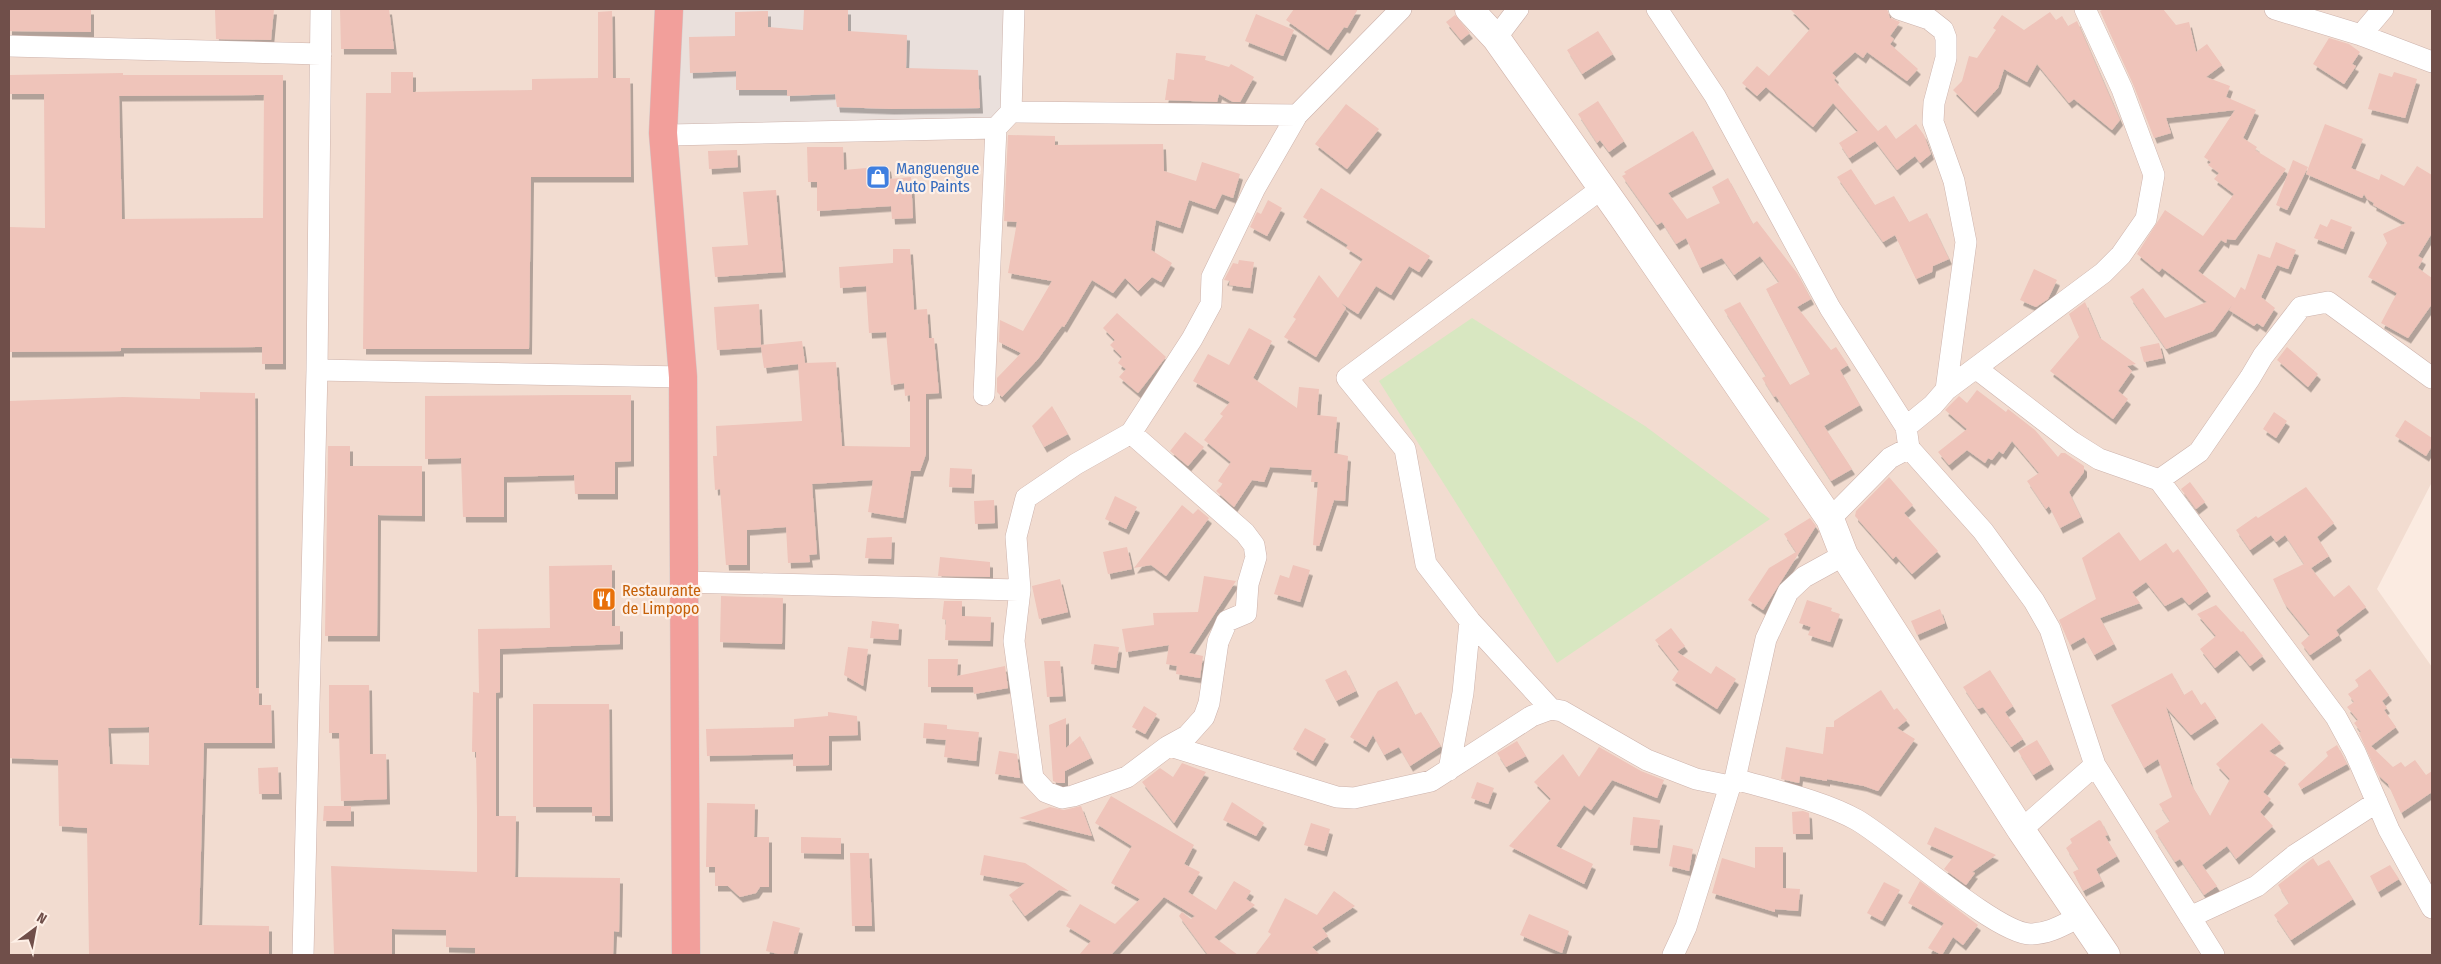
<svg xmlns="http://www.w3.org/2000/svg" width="2441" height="964" font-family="'Fira Sans Condensed',sans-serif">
  <defs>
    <filter id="shadow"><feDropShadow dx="3" dy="5.5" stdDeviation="0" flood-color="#0004"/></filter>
  </defs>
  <rect width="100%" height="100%" fill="#fbebe1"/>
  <path fill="#f2dcd0" d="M9,9H2432V482L2377,589L2432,667V955H9Z"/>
  <path fill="#eae0dc" d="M672,9H1007L1001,123L669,135Z"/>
  <path fill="#d8e7c1" d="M1472,318L1645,426L1770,519L1557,663L1379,381Z"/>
  <path fill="#efc4ba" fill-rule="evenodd" filter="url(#shadow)" d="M9,9H91V32L9,31Z
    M215,9H274L271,40L216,39Z
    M340,9H389L394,49H341Z
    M804,9H848V31L907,35L906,68L978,70L980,108L891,109L837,107L835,94L787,96V90H736V71L690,73L689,37L735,36V12L768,11V27L803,30Z
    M1294,9H1358L1347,28L1344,27L1328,50L1286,20Z
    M1790,9H1887L1890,18L1900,22L1890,36L1894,39L1890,44L1918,69L1907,81L1867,52L1863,58L1855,52L1832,73L1836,77L1834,80L1878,131L1886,125L1896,139L1916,124L1924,135L1931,154L1920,163L1915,156L1897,170L1875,141L1849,158L1839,143L1858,131L1833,103L1813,127L1766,87L1757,96L1742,83L1757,66L1769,76L1810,29Z
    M2104,9H2163L2176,25L2189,22L2196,52L2207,44L2222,65L2206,77L2230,86L2226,97L2256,110L2243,138L2257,147L2255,150L2286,169L2235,240L2227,239L2226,243L2221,240L2198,271L2235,298L2241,287L2245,290L2258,254L2270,258L2276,242L2296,250L2288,269L2277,265L2261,297L2275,308L2263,327L2257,323L2254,326L2229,310L2232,305L2213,331L2166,349L2130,297L2143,288L2165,318L2207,302L2162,268L2159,272L2137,254L2165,210L2203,236L2234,194L2214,179L2219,173L2208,165L2211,162L2204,157L2235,110L2166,118L2171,133L2154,138L2133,84L2100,11Z
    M612,11L613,78H630L631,177H531L529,349H363L366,93H391V72H413V92L532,90V79L598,78V12Z
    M2050,12L2056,20L2062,16L2068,26L2077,21L2120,120L2112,130L2074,99L2069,103L2037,64L2027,82L2004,69L1998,88L1975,112L1953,90L1962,81L1969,56L1977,58L1996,30L1993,28L2002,15L2024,30Z
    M1256,14L1294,30L1283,56L1245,41Z
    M1455,15L1470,33L1461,40L1446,22Z
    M1598,31L1613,54L1582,74L1567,50Z
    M2329,38L2349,44L2360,52L2352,64L2356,66L2344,84L2313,64Z
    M1176,53L1206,56L1205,60L1229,67L1231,64L1254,77L1240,102H1233L1219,94L1217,102L1165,100L1168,79L1174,80Z
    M2394,72L2417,79L2405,118L2368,109L2379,73L2392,77Z
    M123,73V75H283V364H262V347L121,348V351L9,352V227L45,228L44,94H9V75ZM264,95L263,218L122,219L119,96Z
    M1598,101L1624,141L1609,152L1600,140L1597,143L1578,114Z
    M1346,104L1379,129L1347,169L1315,144Z
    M2325,124L2363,139L2351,168L2379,180L2381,174L2404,186L2417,166L2432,175V233L2418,256L2423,259L2418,268L2432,278V304L2408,338L2381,323L2397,293L2368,277L2387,243L2383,234L2406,223L2373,205L2374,203L2367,199L2364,194L2362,198L2306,174Z
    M1693,131L1713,169L1668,193L1687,219L1720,203L1712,187L1728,178L1753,224L1757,221L1797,273L1811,299L1797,307L1831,350L1836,347L1848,365L1840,370L1860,405L1824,426L1852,469L1831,481L1776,396L1774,397L1762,378L1766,376L1756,360L1724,310L1740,302L1790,385L1810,374L1766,289L1779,282L1760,256L1734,275L1722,258L1700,268L1686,238L1676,244L1662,222L1657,225L1622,176L1626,174L1624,172Z
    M1008,135L1055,136V145L1163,144L1164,171L1196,181L1202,162L1240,174L1233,198L1222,194L1215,209L1189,200L1180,228L1156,220L1151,250L1172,263L1161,282L1152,277L1138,291L1125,278L1113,293L1092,280L1064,327L1062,326L1038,359L1002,397L997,392V378L1021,353L999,342L1000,320L1023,331L1052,281L1008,273L1017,222L1004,221Z
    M807,147H843L844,170L888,166L890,179L911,177L913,218L892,219L891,206L817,211V182H808Z
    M737,150L738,167L709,169L708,151Z
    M2293,160L2308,167L2287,210L2276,205Z
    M1851,169L1875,205L1894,196L1909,222L1927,213L1949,259L1933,266L1932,272L1916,279L1895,235L1883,242L1837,177Z
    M1321,188L1430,256L1419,272L1409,266L1391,295L1376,286L1358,314L1341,303L1346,308L1316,357L1284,337L1296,319L1293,317L1319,275L1338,298L1363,259L1346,248L1348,245L1303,217Z
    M776,190L783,272L715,277L712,247L748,245L743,192Z
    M1268,200L1282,208L1267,236L1250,227L1257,212L1261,214Z
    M2331,219L2352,227L2343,249L2314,238L2320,224L2327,227Z
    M893,249H910L914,310L927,309L929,338H934L939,393L926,394V454L920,471H911L903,518L868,512L873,480L812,484L817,554L809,555L810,562L788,563L786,527L747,530V565H726L720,489L715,490L713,456H717L716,426L802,421L798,364L764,368L761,347L717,350L714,307L759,304L761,345L802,341L805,363L836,362L842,446L910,447V395L905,396L904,383L891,385L886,332L869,333L866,286L840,288L839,267L893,263Z
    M1239,260L1254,262L1250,288L1229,285L1230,281L1224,280L1233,263L1238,264Z
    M2034,269L2057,280L2048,299L2036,307L2020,300Z
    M2085,302L2100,338L2136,364L2127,366L2132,371L2118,391L2128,399L2113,419L2050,371L2079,337L2069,314Z
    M1117,313L1166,357L1138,393L1119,377L1126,369L1118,363L1122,357L1110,345L1115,340L1103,328Z
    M1249,328L1272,341L1253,378L1297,408L1299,387L1319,389L1317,415L1337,417L1334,453L1348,456L1345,501L1334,500L1319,546L1313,545L1318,482H1311L1312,470L1270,467L1264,482L1252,480L1234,507L1216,491L1223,484L1218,481L1231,462L1204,440L1223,416L1220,414L1230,402L1193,381L1208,354L1229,365Z
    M2159,343L2163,358L2144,362L2140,347Z
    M2287,347L2318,374L2308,387L2277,360Z
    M1977,390L2006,412L2008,409L2035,430L2058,457L2061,453H2065L2084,466V472L2069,492L2081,517L2060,528L2049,506L2046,509L2027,481L2039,473L2012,441L2003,454L1999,451L1992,460L1988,458L1985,463L1967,450L1949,465L1938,452L1967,429L1945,410L1959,396L1967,403Z
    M200,392L255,393L256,688H259V705H271L272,743H204L199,925L269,926V955H89L87,828L59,826L58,760L9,758V401L123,397L200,399ZM149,727V765L110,764L108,728Z
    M568,395H631V461L615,462V494H575L574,475L504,477V517H463L461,458L425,459V396Z
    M1052,406L1068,434L1044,447L1032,426Z
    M2274,412L2287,421L2276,438L2263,429Z
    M2405,420L2432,438V446L2426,456L2395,436Z
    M1185,432L1204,447L1188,466L1170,451Z
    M328,446H350V466H422V516L378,515L377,636H325Z
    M950,468L972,469L971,488L949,487Z
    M1889,477L1913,505L1904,513L1938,551L1912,574L1896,556L1893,559L1855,516L1856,511Z
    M2190,482L2205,502L2196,509L2181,489Z
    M2306,487L2334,523L2317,537L2329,556L2311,568L2334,597L2349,585L2366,607L2336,630L2339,635L2310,655L2301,643L2310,635L2284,603L2273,579L2304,564L2285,535L2276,542L2271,535L2250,550L2236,530L2256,516L2258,518Z
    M1115,496L1137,507L1126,529L1105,519Z
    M994,500L995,523L975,524L974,501Z
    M1182,505L1193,514L1198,509L1209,518L1166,576L1151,565L1134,568Z
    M1810,518L1816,526L1763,610L1748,600L1769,568L1796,552L1784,534Z
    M2119,532L2140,561L2166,543L2173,553L2178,549L2208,591L2189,605L2182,597L2165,606L2146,582L2132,592L2140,603L2100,618L2114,644L2094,655L2084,637L2070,645L2059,620L2096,599L2082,558Z
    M892,537L891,559L865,558L867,538Z
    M1127,547L1132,569L1108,574L1103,552Z
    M940,557L990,562V577L938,576Z
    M612,565V626H620V644L500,649V692L496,693V816H516L515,877L620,878L619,932L614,931L613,955H475V948L446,947V930L392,929V955H334L331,866L477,872V812L476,752H472L473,692L479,693L478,629L550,628L549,566Z
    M1293,565L1310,570L1300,602L1274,594L1280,575L1289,578Z
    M1204,576L1236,581L1189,653L1203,656L1200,678L1176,674L1177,666L1166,664L1169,645L1126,652L1122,629L1154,625L1153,613L1198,612Z
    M1060,579L1068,612L1039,619L1032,586Z
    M721,596L783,598L782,644L720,642Z
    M1807,600L1832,608L1831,611L1840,614L1830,642L1808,635L1811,627L1799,623Z
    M944,601H962V616L991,617L990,641L945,640L946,620L942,619Z
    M2216,605L2241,632L2243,631L2263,656L2250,666L2237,650L2215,668L2200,649L2216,636L2197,614Z
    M1940,609L1945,623L1917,635L1911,621Z
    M872,621L899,624L898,640L870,638Z
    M1671,628L1685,646L1677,652L1711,674L1716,666L1736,679L1717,709L1672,680L1679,670L1655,640Z
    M1094,644L1119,647L1116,668L1091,664Z
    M848,647L868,649L863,686L844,675Z
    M928,659H958L957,676L1005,666L1008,688L974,694L973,687H928Z
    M1044,661H1060L1063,696L1047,697Z
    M2370,669L2389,695L2382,701L2387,708L2384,710L2396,727L2371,746L2393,767L2401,762L2405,767L2415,760L2426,775L2432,771V792L2401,813L2388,784L2378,775L2359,733L2361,732L2354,723L2358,720L2347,707L2354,702L2348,694L2359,686L2355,680Z
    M1346,670L1356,691L1336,701L1325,680Z
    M1990,670L2013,706L2005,712L2023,739L2011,747L1983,707L1978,709L1963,687Z
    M2172,673L2184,695L2192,690L2201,705L2205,702L2216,718L2191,735L2166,707L2191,784L2210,816L2230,779L2216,764L2262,723L2281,743L2269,751L2286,763L2263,792L2271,799L2260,812L2273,826L2236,859L2227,846L2202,865L2217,886L2204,895L2180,859L2175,862L2155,831L2170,821L2159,804L2172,797L2158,759L2144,768L2111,705Z
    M1397,681L1415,715L1421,712L1441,746L1410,766L1399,747L1384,755L1373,735L1366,747L1350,737L1378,691Z
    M329,685H369L370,754H386L387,799L341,801L339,733H329Z
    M1881,690L1894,710L1897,708L1907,720L1897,728L1915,739L1878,791L1864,786L1827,779V781L1800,776L1799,783L1781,779L1786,747L1823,754L1826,727H1834V721Z
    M533,704H609L610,816H592V807H533Z
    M1144,706L1157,714L1145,734L1132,727Z
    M828,712L857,716L858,735L829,736V765L793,766V754L707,756L706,729L794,727V719L828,716Z
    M1066,718V748L1080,736L1091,758L1065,771V783H1058L1053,781L1049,725Z
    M924,723L947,725V729L979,732L976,761L944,757L946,740L923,738Z
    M1305,728L1326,739L1313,761L1293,749Z
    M2037,740L2051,764L2033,775L2018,751Z
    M1517,741L1526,756L1506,767L1497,753Z
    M2337,745L2347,764L2301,789L2298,784L2328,756L2326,752Z
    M1599,747L1641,771L1664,780L1657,798L1612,780L1591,810L1584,805L1556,846L1593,864L1584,884L1509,846L1551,799L1534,782L1563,754L1579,777Z
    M999,751L1017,754L1020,778L995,774Z
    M1182,763L1206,772L1174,823L1142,782L1160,768L1173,777Z
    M278,767L279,794H259L258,768Z
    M1477,782L1494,788L1488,804L1471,798Z
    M1111,796L1194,845L1184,864L1200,872L1188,892L1216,910L1234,881L1251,891L1246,899L1255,905L1214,937L1238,955H1208L1179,916L1182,912L1191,919L1195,916L1164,897L1111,955H1079L1091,941L1066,926L1080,904L1115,924L1140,899L1111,883L1132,846L1095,823Z
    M1232,802L1264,823L1256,836L1223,820Z
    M707,803L755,804L754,837H769V887H760L756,893L740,897L728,886H715V867H706Z
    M324,806H351V821H323Z
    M1081,806L1092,836L1019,818L1050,807L1064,810Z
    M1803,811L1809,813L1810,834H1793L1792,812Z
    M1633,817L1660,820L1657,848L1630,845Z
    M2099,820L2101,821L2108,835L2105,836L2117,856L2096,869L2102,881L2083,891L2073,872L2079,869L2066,848L2072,843L2070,839Z
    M1311,823L1330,829L1324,851L1304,845Z
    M1935,827L1996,855L1972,872L1975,873L1966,885L1944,869L1954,856L1927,844Z
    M801,837L841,838V854L801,853Z
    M1673,845L1693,849L1689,871L1669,866Z
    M1755,847H1783V888L1800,889L1798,911L1775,909V912L1712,893L1722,858L1755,868Z
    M850,853H869L872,926H852Z
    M984,855L1025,863L1069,891L1059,890L1025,916L1009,895L1025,883L980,875Z
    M2313,858L2318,866L2329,860L2353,899L2291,940L2274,915L2289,903L2278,885Z
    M2390,865L2399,879L2378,892L2370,876Z
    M1920,881L1978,925L1963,945L1953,937L1942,955L1928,948L1944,923L1908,903Z
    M1884,882L1900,890L1882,921L1867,913Z
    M1334,891L1355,906L1322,928L1328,936L1312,947L1320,955H1255L1271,934L1268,932L1285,898L1317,915Z
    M1529,914L1569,931L1562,953L1520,935Z
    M773,921L800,928L793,955H782L766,951Z"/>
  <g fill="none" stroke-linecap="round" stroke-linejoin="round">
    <g stroke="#cdb3ac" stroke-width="22">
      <path id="street" d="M1657,9L1715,96L1830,308L1906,427
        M1899,9L1929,19L1943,30L1946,38V58L1934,103L1933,122L1954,181L1966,242L1946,390
        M2275,9L2361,35L2432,62
        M2361,35L2383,9
        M1496,38L1518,9
        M9,46L321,54
        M1011,112L1014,9
        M663,133L669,135L996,128L1011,112L1297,115L1401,9
        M1977,369L2072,442L2099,459L2159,480L2336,717L2355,752L2389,830L2432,908
        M317,370L683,377
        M984,395L996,128
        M1909,448L1983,531L2034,601L2050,629L2095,765L2214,955
        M2159,480L2199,452L2250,378L2263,356L2301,307L2328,302L2432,378
        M1830,519L1890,458L1909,448L1906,427L1933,405L1946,390L2103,273L2121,255L2146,219L2154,175L2122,89L2085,9
        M684,582L1020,590L1016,537L1026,498L1076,464L1131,433L1192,339L1211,304L1212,277L1255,188L1297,115
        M1020,590L1014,641L1033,778L1046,792L1062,798L1073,796L1127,777L1167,747L1187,736L1204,717L1209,703L1218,642L1227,621L1246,613L1248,584L1256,557L1254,545L1245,533L1131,433
        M1551,709L1470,621L1426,564L1405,449L1347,378L1601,189
        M1170,746L1337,797L1354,798L1431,781L1532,716L1551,709L1562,711L1647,760L1696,779L1730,786
        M1449,770L1463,693L1470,621
        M1735,779C1773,790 1823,801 1857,820C1895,842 1995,933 2030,934C2049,934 2063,925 2079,917
        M2021,830L2095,765
        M2190,917L2257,886L2295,855L2377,802
        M303,955L317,370L321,9
        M1673,955L1686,927L1730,786L1735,779L1766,639L1788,592L1804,577L1844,555"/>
    </g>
    <g stroke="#d0b2a9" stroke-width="29">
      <path id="secondary" d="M1469,9L1496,38L1622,216L1830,519L1844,555L2021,830L2106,955"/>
    </g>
    <g stroke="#d4cac9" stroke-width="29">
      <path id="highway" d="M669,9L663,133L683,377L686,955"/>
    </g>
    <use href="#street" stroke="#fff" stroke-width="21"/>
    <use href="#secondary" stroke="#fff" stroke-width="28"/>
    <use href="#highway" stroke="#f29f9b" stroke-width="28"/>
  </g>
  <defs>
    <g id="shop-square" transform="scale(1.25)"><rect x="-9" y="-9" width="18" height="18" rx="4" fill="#3f7fe0" stroke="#fef0e7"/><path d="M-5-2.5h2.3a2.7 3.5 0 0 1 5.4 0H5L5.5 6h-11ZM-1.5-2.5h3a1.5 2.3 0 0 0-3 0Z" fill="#fff"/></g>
    <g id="restaurant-square" transform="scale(1.25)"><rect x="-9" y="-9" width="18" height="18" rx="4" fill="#e8710a" stroke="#fef0e7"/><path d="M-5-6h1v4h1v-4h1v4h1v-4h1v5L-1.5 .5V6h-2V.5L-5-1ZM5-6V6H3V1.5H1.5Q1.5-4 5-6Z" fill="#fff"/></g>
  </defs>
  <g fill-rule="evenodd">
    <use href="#shop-square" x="878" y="177"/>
    <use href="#restaurant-square" x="604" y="599"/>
  </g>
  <g text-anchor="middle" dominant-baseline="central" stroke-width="4.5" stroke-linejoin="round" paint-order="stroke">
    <g font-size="16" fill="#366cbe" stroke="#fef0e7" text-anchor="start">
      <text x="896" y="168">Manguengue<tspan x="896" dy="18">Auto Paints</tspan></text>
    </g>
    <g font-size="16" fill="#c56008" stroke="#fef0e7" text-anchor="start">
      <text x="622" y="590">Restaurante<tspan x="622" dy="18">de Limpopo</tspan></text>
    </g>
  </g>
  <rect width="2441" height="964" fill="none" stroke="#704f4a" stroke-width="20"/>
  <g transform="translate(35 929) rotate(32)" stroke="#fef0e7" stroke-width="4" paint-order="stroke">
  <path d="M0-4L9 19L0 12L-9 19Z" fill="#704f4a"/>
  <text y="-8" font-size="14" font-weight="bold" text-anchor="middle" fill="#704f4a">N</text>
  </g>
</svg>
